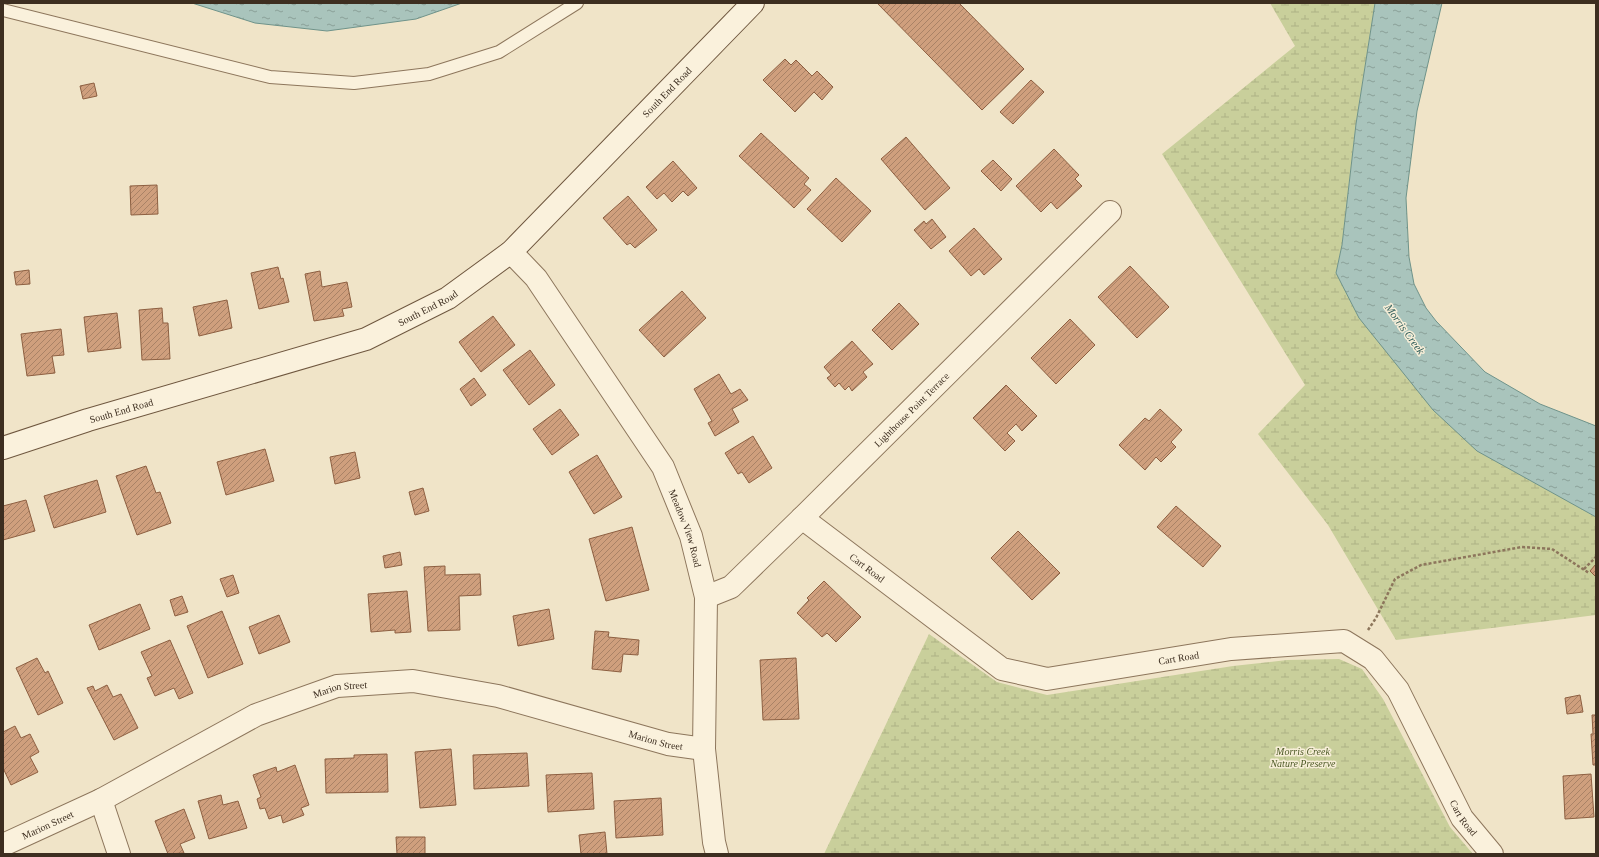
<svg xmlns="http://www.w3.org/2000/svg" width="1599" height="857" font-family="'Times New Roman',serif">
  <defs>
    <pattern id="wetland-marsh" width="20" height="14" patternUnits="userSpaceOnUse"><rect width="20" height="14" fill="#c9cf9b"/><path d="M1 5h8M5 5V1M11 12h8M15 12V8" fill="none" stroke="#aeb285"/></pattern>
    <pattern id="water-ripples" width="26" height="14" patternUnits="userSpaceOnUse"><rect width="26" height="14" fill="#a9c4bc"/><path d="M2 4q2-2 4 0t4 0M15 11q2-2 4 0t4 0" fill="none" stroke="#8ba098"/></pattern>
    <pattern id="building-hatch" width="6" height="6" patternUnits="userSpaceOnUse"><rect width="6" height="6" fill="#cf9f7d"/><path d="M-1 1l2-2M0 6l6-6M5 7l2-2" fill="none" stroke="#a98266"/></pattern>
  </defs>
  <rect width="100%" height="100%" fill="#f0e4c8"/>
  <path fill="url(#wetland-marsh)" d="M1270,3H1375L1356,124L1342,245L1336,273L1591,514L1596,517V615L1396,640L1328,525L1258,434L1305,385L1162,154L1295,46Z
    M929,634L997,682L1047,695L1233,666L1287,660L1339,659L1362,669L1383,699L1450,827L1473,854H824Z"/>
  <path fill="url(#water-ripples)" stroke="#6f938a" d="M192,3H462L416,19L327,31L255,23Z
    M1375,3H1442L1417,111L1406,198L1409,257L1414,284L1426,308L1436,321L1485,372L1540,404L1596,426V517L1477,451L1433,410L1359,318L1336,273L1342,245L1356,124Z"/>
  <path fill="url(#building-hatch)" stroke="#8d5f41" d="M877,3H959L1024,69L982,110Z
    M785,59L791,65L796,60L812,76L817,71L833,87L822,100L814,92L795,112L763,80Z
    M1031,80L1044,92L1013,124L1000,112Z
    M94,83L97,96L83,99L80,86Z
    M761,133L809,178L804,184L811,190L794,208L739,156Z
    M906,137L950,188L925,210L881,159Z
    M1054,149L1079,175L1075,179L1082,186L1057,209L1051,202L1041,212L1016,186Z
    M993,160L1012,179L1001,191L981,171Z
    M673,161L697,188L688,196L683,191L672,202L664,193L657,199L646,187Z
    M836,178L871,211L842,242L807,209Z
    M157,185L158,214L131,215L130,186Z
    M628,196L657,230L635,248L630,243L627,245L603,218Z
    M932,219L946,237L931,249L914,230L924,221L926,224Z
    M974,228L1002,259L984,275L979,269L971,276L949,251Z
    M1130,266L1169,307L1137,338L1098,297Z
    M278,267L281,279L283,278L289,302L259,309L251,273Z
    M29,270L30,284L16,285L14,272Z
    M320,271L322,287L347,282L352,307L342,309L344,316L314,321L305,274Z
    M682,291L706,318L664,357L639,330Z
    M227,300L232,328L199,336L193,307Z
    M899,303L919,324L892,350L872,330Z
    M162,308L163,323H168L170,359L142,360L139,310Z
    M117,313L121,348L88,352L84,317Z
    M493,316L515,345L481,372L459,342Z
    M1070,319L1095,345L1056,384L1031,358Z
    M61,329L64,355L52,356L55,373L27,376L21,334Z
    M852,341L873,364L863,372L867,377L852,391L849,386L845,390L839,383L835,387L827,378L831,375L824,367Z
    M530,350L555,385L529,405L503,370Z
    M719,374L731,394L740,389L748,400L732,409L739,422L715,436L708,423L712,421L694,389Z
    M474,378L486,395L471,406L460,389Z
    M1006,385L1037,416L1022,431L1016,424L1007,433L1015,441L1005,451L973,418Z
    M560,409L579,435L552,455L533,429Z
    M1160,409L1182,430L1171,442L1176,447L1161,462L1156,457L1145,470L1119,445L1145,418L1149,421Z
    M753,436L772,468L749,483L742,472L738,474L725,453Z
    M265,449L274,481L226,495L217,462Z
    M355,452L360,478L335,484L330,457Z
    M597,455L622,497L594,514L569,472Z
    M146,466L156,493L160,492L171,523L137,535L116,476Z
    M97,480L106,512L54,528L44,496Z
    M423,488L429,511L415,515L409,492Z
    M26,500L35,531L3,540V506Z
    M1176,506L1221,546L1203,567L1157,527Z
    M632,527L649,590L606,601L589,539Z
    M1018,531L1060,573L1032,600L991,558Z
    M400,552L402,565L385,568L383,556Z
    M1596,564V577L1590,571Z
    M445,566V575L480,574L481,595L459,596L460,630L428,631L424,567Z
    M233,575L239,593L227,597L220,579Z
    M824,581L861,617L836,642L827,633L822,637L797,613L809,600L807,598Z
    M407,591L411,632L395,633V630L371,632L368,594Z
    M182,596L188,612L175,616L170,600Z
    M140,604L150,629L99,650L89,625Z
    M549,609L554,639L518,646L513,616Z
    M222,611L243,664L208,678L187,626Z
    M279,615L290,642L259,654L249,627Z
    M595,631L609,632L608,637L639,640L638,655L623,654L621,672L592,669Z
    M170,640L193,693L179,699L174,688L155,696L147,678L152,676L141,652Z
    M37,658L45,673L48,671L63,703L38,715L16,668Z
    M796,658L799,719L763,720L760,660Z
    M107,685L113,697L121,694L138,728L114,740L87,688L93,686L95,691Z
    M1580,695L1583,712L1567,714L1565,698Z
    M1592,715H1596V765H1593L1591,734H1593Z
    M15,726L21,738L30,734L39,752L30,757L38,772L11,785L3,768V732Z
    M451,749L456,805L420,808L415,752Z
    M527,753L529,786L474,789L473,755Z
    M387,754L388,792L326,793L325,759L354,758V755Z
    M295,765L309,805L301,808L304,815L283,823L281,815L269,819L265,808L260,809L257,799L261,797L253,775L276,767L277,772Z
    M592,773L594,809L548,812L546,775Z
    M1591,774L1594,817L1565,819L1563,776Z
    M221,795L223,805L238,801L247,828L209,839L198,801Z
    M661,798L663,835L616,838L614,801Z
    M184,809L195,838L180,844L184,853L168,854L155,821Z
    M605,832L607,854H581L579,835Z
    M396,837H425V854H397Z"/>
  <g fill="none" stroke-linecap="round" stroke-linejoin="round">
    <g stroke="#8d765c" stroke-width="14">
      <path id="service" d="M3,10L270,77L354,83L429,74L499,52L577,3"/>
    </g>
    <g stroke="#8d765c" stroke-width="24">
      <g id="minor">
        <path id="s1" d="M511,252L536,278L663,467L691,536L706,597L704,749L714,842L717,854"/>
        <path id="s2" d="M802,518L1002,669L1047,679L1231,649L1344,641L1373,659L1398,690L1462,818L1492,854"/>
        <path id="s3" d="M706,597L731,587L802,518L1110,212"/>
        <path d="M101,800L119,854"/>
        <path id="s4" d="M3,845L101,800L256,715L337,686L413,681L498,696L668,744L704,749"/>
      </g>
    </g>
    <g stroke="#6f573f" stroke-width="24">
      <g id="secondary">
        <path id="s5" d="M3,448L88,420L366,339L448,298L511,252L753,3"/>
      </g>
    </g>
    <path stroke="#8d765c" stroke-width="2.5" stroke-dasharray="3 2" stroke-linecap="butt" d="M1584,569L1596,557
      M1368,630L1376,618L1395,579L1421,565L1522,547L1552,549L1589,573"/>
    <use href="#service" stroke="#faf1dc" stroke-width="12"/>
    <use href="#minor" stroke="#faf1dc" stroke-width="22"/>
    <use href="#secondary" stroke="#faf1dc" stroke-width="22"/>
  </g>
  <g text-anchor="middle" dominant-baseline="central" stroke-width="3" stroke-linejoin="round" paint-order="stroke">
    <g font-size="10" fill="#3d2e20" stroke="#f7eed8">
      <text stroke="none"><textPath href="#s5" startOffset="772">South End Road</textPath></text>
      <text stroke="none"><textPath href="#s5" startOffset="448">South End Road</textPath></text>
      <text stroke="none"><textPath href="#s3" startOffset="280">Lighthouse Point Terrace</textPath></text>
      <text stroke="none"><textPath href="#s5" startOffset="124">South End Road</textPath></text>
      <text stroke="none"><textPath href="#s1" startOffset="329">Meadow View Road</textPath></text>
      <text stroke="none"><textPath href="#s2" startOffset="82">Cart Road</textPath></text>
      <text stroke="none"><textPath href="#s2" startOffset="430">Cart Road</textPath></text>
      <text stroke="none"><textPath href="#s4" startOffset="373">Marion Street</textPath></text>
      <text stroke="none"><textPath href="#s4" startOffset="697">Marion Street</textPath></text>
      <text stroke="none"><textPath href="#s2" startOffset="814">Cart Road</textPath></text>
      <text stroke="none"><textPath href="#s4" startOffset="49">Marion Street</textPath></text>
    </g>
    <g font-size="10" font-style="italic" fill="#4d5a26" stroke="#f7eed8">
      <text x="1303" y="751">Morris Creek<tspan x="1303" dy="12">Nature Preserve</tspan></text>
    </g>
    <g font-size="11" font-style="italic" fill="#2f5d5a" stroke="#f7eed8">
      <text transform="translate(1405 329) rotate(54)">Morris Creek</text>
    </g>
  </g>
  <rect width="1599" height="857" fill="none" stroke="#3d2e20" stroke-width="8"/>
</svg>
